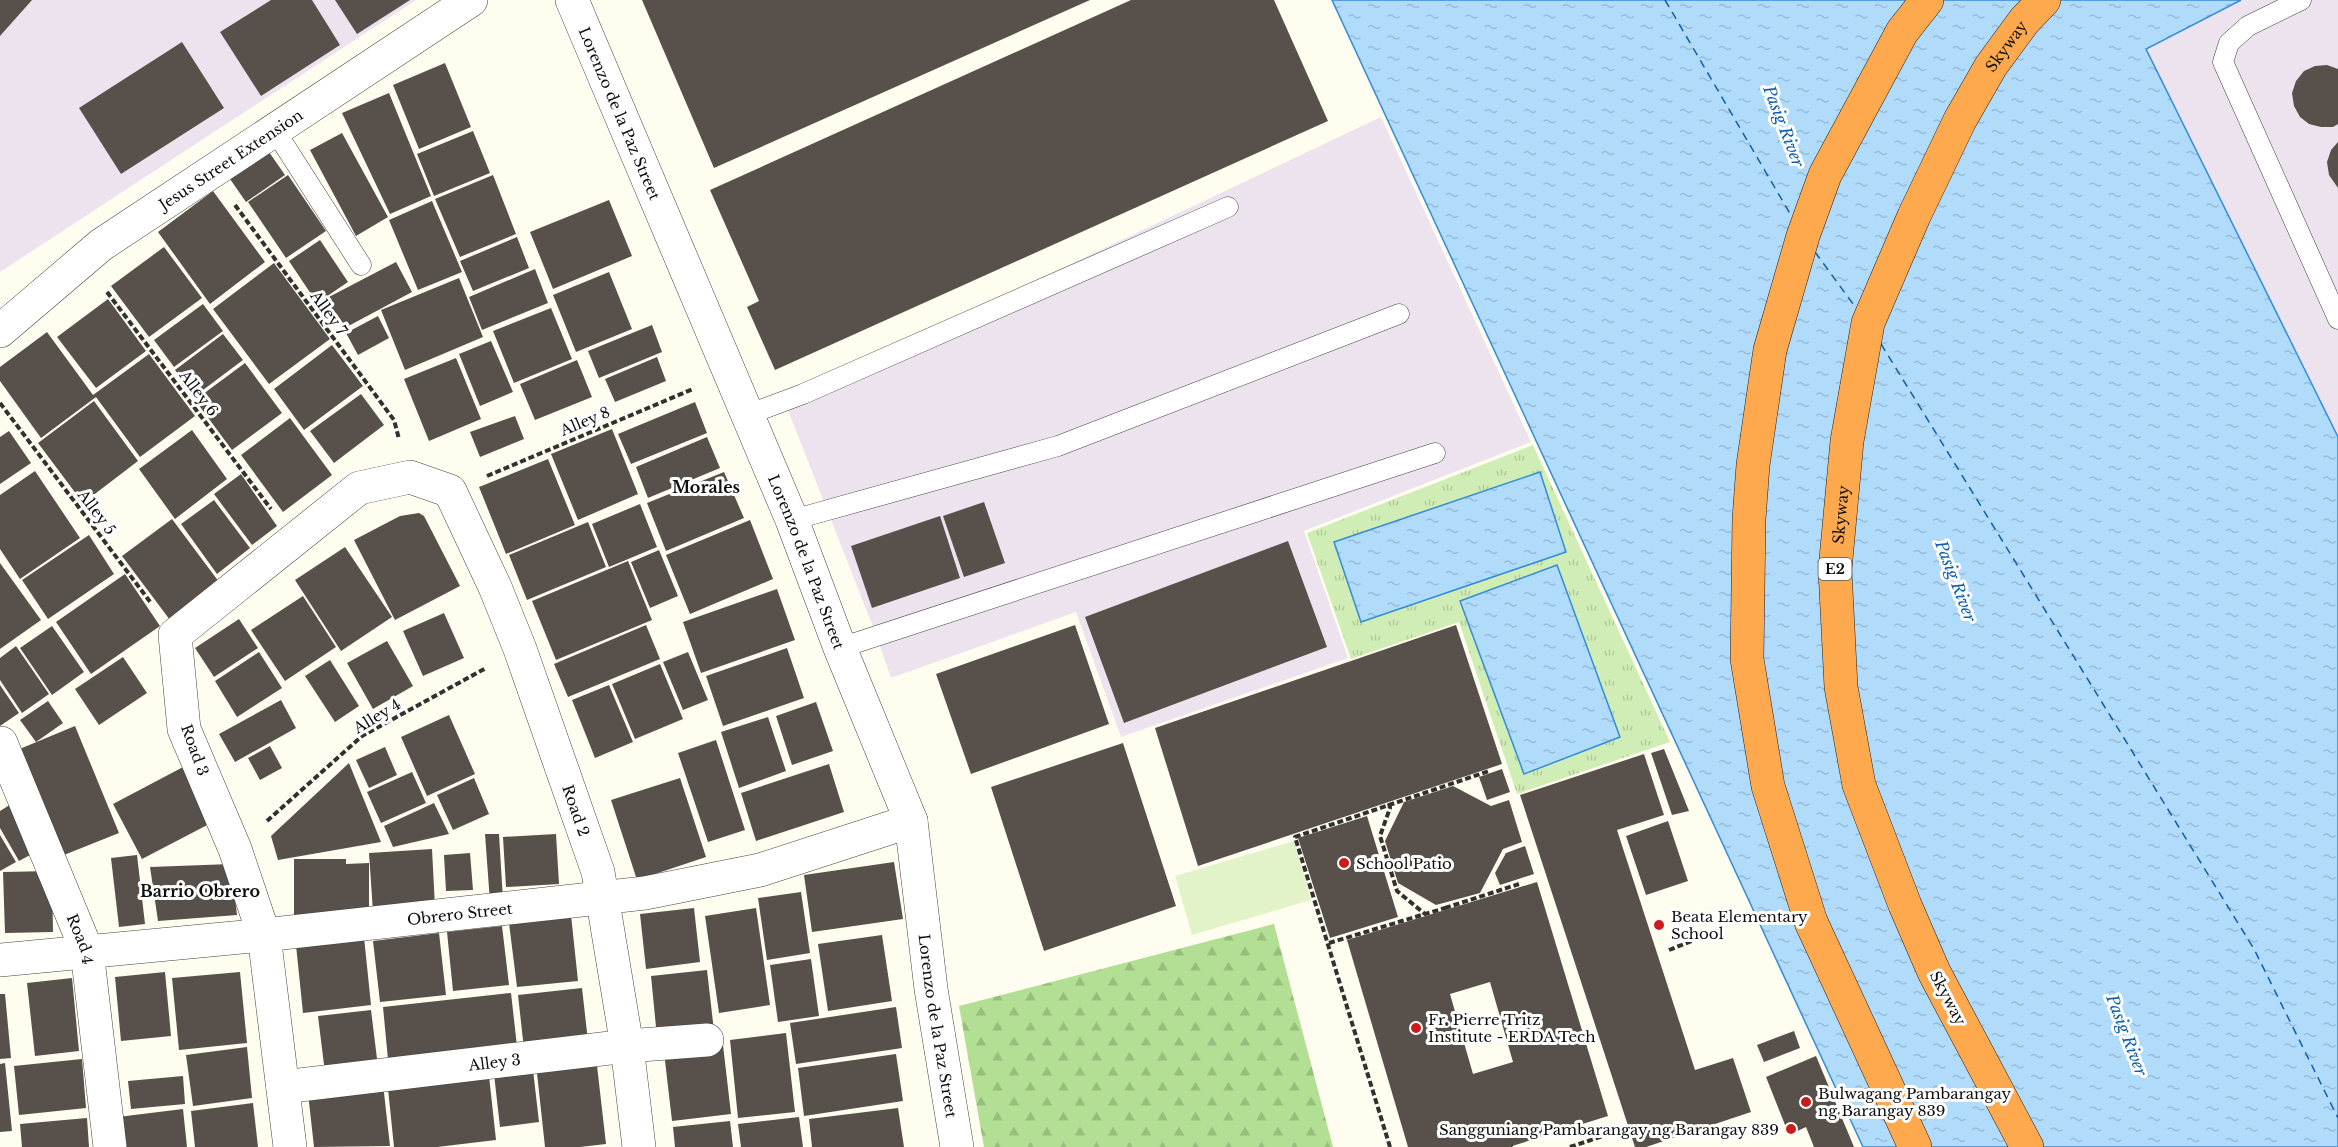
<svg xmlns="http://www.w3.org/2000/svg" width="2338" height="1147" font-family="'Libre Baskerville',serif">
  <defs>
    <pattern id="grass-tufts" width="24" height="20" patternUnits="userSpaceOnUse" patternTransform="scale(1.5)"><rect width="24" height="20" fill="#d0edb6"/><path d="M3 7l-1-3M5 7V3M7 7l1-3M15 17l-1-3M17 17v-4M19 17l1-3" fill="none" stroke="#b1ca9b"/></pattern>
    <pattern id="forest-firs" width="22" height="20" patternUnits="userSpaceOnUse" patternTransform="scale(1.5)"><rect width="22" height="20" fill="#b2df94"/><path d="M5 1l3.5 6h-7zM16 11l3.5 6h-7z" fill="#98be7e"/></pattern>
    <pattern id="water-ripples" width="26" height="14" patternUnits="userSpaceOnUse" patternTransform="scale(1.5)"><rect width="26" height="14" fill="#b1dbfb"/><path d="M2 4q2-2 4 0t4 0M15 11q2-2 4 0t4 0" fill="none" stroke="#97bbd6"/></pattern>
  </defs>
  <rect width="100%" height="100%" fill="#fffdf0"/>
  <path fill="#ede3ee" d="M0,0H416L0,272Z
    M2241,0H2338V437L2146,49Z
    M1381,117L1531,442L1304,531L1348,658L1121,737L1076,612L891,678L877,637L784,400Z"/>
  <path fill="url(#grass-tufts)" d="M1533,445L1670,742L1517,794L1459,622L1351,659L1307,533Z"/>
  <path fill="url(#forest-firs)" d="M1274,924L1333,1147H984L959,1006Z"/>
  <path fill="#e2f3c9" d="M1294,841L1311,900L1192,935L1175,876Z"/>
  <path fill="url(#water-ripples)" stroke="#328cd8" stroke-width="1.5" d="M1332,0H2241L2146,49L2338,437V1147H1863Z
    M1540,472L1566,552L1361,622L1334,542Z
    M1557,565L1620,737L1524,774L1460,601Z"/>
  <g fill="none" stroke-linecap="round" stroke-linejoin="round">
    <path stroke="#0d5eab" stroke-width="1.5" stroke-dasharray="8 6" stroke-linecap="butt" d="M1665,0L1792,217
      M1815,252L1856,308
      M1881,344L2254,949L2338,1118"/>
  </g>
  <path fill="#58504a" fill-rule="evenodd" d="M0,0H32L0,36Z
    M271,0H312L340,45L261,96L220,32Z
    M335,0H410L357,34Z
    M642,0H1090L714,168Z
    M1131,0H1274L1328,121L775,370L747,307L759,301L710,190Z
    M182,42L224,108L121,174L79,108Z
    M445,63L471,127L419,149L393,85Z
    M2327,65L2338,69V124L2333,127H2321L2309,124L2300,117L2294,106L2292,93L2296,81L2304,71L2315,66Z
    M389,93L431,196L390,214L342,113Z
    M473,131L490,173L434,196L417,154Z
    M342,133L388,217L356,236L310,150Z
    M2338,142V188L2329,175L2327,162L2331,150Z
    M269,152L285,175L246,202L230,179Z
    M288,175L326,231L286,258L248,202Z
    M493,175L516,234L460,257L435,199Z
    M213,191L265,262L210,304L158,232Z
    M609,200L632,256L553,289L530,232Z
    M432,201L462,272L418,290L389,220Z
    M517,237L529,268L473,291L460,261Z
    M320,240L348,282L317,303L289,261Z
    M164,247L202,298L149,337L111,286Z
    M396,262L412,292L341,330L325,299Z
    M274,263L330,339L269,384L213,309Z
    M535,269L548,303L482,330L469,297Z
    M609,272L632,329L576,352L553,295Z
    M459,278L483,337L405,370L381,310Z
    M108,299L146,351L96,388L57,337Z
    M203,304L223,331L174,367L154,340Z
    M551,308L572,359L514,383L493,331Z
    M378,316L389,338L358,355L346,333Z
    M652,325L662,352L599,378L588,351Z
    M47,332L93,395L149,354L195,416L140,457L96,397L41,438L0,381V367Z
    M223,334L243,360L195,396L175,370Z
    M491,341L513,392L480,406L459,354Z
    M332,345L363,386L304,430L274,389Z
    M657,357L666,381L615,402L605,379Z
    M456,358L481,419L429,441L404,379Z
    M577,360L592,397L535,420L520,384Z
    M245,363L282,413L232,450L195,400Z
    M361,394L384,425L334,463L310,431Z
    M94,401L138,461L83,503L38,443Z
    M695,402L707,433L631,464L618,434Z
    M515,416L524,439L480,457L470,432Z
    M290,418L332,475L283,512L241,455Z
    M612,429L638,494L578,520L551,454Z
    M192,430L227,479L175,519L139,469Z
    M9,431L31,463L0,484V437Z
    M707,437L720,468L648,498L636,467Z
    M548,459L575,525L506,554L479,487Z
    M35,471L80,538L20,579L0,549V495Z
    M724,472L744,518L666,551L647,503Z
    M241,474L277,526L252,545L214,494Z
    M214,500L250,548L217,574L181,524Z
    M984,502L1005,563L964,577L943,516Z
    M640,504L657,547L609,567L592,524Z
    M419,513L424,516L460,586L395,620L354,540L400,516Z
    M940,516L960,578L872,608L851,546Z
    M172,519L219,582L170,620L122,556Z
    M750,520L773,579L690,614L666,555Z
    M588,522L606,567L527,600L509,555Z
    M89,535L114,574L48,619L22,580Z
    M1288,541L1327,647L1124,723L1085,617Z
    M345,547L392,617L341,651L295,580Z
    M659,550L678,596L650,608L631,562Z
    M628,561L652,620L556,660L532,601Z
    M0,563L41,620L0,649Z
    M125,574L160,626L91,674L56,622Z
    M777,589L795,640L701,673L683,622Z
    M303,596L336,647L285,681L251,630Z
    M444,613L464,658L423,676L403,631Z
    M239,619L258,648L214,677L195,648Z
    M646,625L660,659L568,697L554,664Z
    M1075,625L1109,724L971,774L936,674Z
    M1456,625L1502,764L1198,866L1155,728Z
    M52,626L84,672L52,695L20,648Z
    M387,641L413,686L373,709L347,663Z
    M16,646L49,694L22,713L0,680V658Z
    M787,648L804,698L723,726L706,676Z
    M259,652L282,688L237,717L215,681Z
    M688,652L708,700L683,710L663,662Z
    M123,657L147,693L99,725L75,689Z
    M330,660L359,706L335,722L305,676Z
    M660,664L683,719L635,739L612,684Z
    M0,685L19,713L0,726Z
    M609,685L633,742L595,758L572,700Z
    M281,700L296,728L235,762L219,734Z
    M48,701L63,723L36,742L20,720Z
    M816,702L833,751L792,765L776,716Z
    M449,715L475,774L427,796L401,737Z
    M768,717L786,771L739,788L721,732Z
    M75,726L119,833L54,859L10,753Z
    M716,740L745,830L708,842L678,753Z
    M1123,743L1176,906L1044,951L991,787Z
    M270,746L282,768L260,780L248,758Z
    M385,747L397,775L369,788L356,760Z
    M1664,749L1689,811L1672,815L1651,753Z
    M1644,754L1664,815L1617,830L1695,1070L1733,1058L1751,1112L1646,1147H1635L1520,795Z
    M349,763L381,842L278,860L271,836Z
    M829,764L844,812L756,841L741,793Z
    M185,766L213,822L142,859L113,804Z
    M1502,769L1510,792L1487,800L1479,777Z
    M412,772L426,803L381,823L367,792Z
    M474,778L489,814L453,830L437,795Z
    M680,778L706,857L637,880L611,800Z
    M1453,786L1491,806L1509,800L1522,842L1503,849L1480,893L1436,905L1398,883L1385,841L1404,802Z
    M16,801L43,848L19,861L0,828V811Z
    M434,803L449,834L393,847L384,826Z
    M1367,816L1398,917L1330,938L1298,838Z
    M1668,821L1688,881L1646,895L1626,836Z
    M485,834H499L503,900L490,902Z
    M556,834L559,884L506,887L503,837Z
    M0,835L16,862L0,871Z
    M1525,846L1534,874L1500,885L1495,873L1506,853Z
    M432,849L435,907L373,912L369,853Z
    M470,853L473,890L446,891L444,855Z
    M137,855L145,924L119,927L111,858Z
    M294,859H346V864L369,863V918L294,919Z
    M894,862L903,919L812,932L804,875Z
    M231,864L237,915L158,921L150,867Z
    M52,871L53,932L5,933L3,872Z
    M1537,882L1608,1116L1509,1147H1408L1347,940ZM1490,982L1513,1062L1473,1074L1450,994Z
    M801,892L810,953L767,960L758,898Z
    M694,908L700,962L646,969L640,914Z
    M756,908L770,1005L719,1013L705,916Z
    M571,915L578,981L517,987L509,923Z
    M502,926L509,985L453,991L447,932Z
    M439,933L446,995L380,1002L373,941Z
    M882,935L892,1001L828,1011L818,944Z
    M364,937L371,1005L303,1013L296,945Z
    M811,959L819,1016L778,1022L770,965Z
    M707,970L714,1031L657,1037L651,976Z
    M165,972L171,1036L121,1041L115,977Z
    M240,972L247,1043L179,1050L172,978Z
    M72,978L79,1051L35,1056L27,983Z
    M582,988L588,1041L524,1049L518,995Z
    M511,993L518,1055L389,1070L383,1007Z
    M0,994H5L11,1058L0,1059Z
    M896,1007L902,1048L796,1064L790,1023Z
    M371,1010L379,1075L326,1081L318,1016Z
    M1794,1031L1800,1048L1764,1062L1757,1045Z
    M786,1033L795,1112L738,1118L730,1040Z
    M723,1045L731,1114L672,1121L664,1052Z
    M247,1047L252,1098L193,1106L186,1055Z
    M896,1054L903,1101L804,1116L798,1068Z
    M1816,1056L1854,1147H1814L1806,1127L1789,1135L1766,1077Z
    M596,1057L606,1144L580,1147H545L536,1064Z
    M82,1059L86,1108L19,1115L14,1066Z
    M5,1063L12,1131L0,1132V1064Z
    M488,1067L496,1140L437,1147H394L387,1079Z
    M533,1070L539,1122L500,1127L494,1074Z
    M183,1076L185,1104L131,1109L128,1081Z
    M383,1084L390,1146L314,1147L308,1093Z
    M253,1103L258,1147H195L191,1111Z
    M898,1108L904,1147H812L809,1119Z
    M183,1109L187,1147H121L118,1117Z
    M799,1117L803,1147H741L738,1124Z
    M87,1118L89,1147H22L20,1124Z
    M730,1121L733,1147H675L673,1127Z"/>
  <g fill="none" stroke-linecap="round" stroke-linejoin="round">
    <g stroke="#424242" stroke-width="21">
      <path id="service" d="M2301,0L2248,26L2229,43L2223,62L2338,319
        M274,129L361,265
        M747,415L803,394L1228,207
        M792,520L1058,446L1399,314
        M840,648L1435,453"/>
    </g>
    <g stroke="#424242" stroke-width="34">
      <g id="minor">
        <path id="s1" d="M572,0L792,520L840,648L911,821L931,989L957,1147"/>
        <path id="s2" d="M0,331L101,245L471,0"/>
        <path id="s3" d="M1,743L87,951L110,1147"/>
        <path id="s4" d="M0,960L264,935L645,893L760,870L911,821"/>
        <path id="s5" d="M283,1087L627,1046L707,1040"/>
        <path id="s6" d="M290,1147L264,935L235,849L184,729L175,635L359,488L410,477L450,491L495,587L520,649L598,872L627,1046L639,1147"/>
      </g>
    </g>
    <g stroke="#202020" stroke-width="34">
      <g id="motorway">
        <path d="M1915,1147L1811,922L1768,786L1747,659L1749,519L1753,465L1770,350L1803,236L1825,175L1902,32L1927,0"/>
        <path id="s7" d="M2027,1147L1934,972L1905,905L1859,785L1841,687L1835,570L1847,441L1868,323L1914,216L1960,120L1991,66L2024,21L2044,0"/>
      </g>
    </g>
    <path stroke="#313131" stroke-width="4" stroke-dasharray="6 3" stroke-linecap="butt" d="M235,205L394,420L399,439
      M107,292L271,509
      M0,403L151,603
      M487,476L693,389
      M1389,803L1390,808L1380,836L1397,891L1425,914
      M267,821L362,736L486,668
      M1445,908L1519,884
      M1329,943L1445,908V911
      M1669,950L1712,933
      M1511,1146L1512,1147
      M1390,1147L1295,837L1489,771
      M1570,1147L1615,1132"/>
    <use href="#service" stroke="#fff" stroke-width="20"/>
    <use href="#minor" stroke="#fff" stroke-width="33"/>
    <use href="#motorway" stroke="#ffa94f" stroke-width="33"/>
  </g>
  <g fill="#ca1c1b" stroke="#fff" stroke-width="2">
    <circle cx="1344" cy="863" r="6"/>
    <circle cx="1659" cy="925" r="6"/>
    <circle cx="1416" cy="1028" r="6"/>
    <circle cx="1806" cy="1102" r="6"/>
    <circle cx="1791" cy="1129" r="6"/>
  </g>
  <g text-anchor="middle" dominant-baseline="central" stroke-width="6" stroke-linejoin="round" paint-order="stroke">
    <rect fill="#fff" stroke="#575757" stroke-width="1.5" x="1818.5" y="558" width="33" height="22" rx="4.5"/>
    <g font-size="14" font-weight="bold" fill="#0f0f0f">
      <text x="1835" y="569">E2</text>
    </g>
    <g font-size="15" fill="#0f0f0f" stroke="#fff">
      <text stroke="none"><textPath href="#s7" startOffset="1176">Skyway</textPath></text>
      <text stroke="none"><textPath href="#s1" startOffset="123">Lorenzo de la Paz Street</textPath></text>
      <text stroke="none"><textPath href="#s2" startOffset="288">Jesus Street Extension</textPath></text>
      <text transform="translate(329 313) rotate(54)">Alley 7</text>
      <text transform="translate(199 393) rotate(53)">Alley 6</text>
      <text transform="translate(585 421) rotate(-23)">Alley 8</text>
      <text transform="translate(97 512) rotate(53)">Alley 5</text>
      <text stroke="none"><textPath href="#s7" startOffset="672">Skyway</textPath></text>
      <text stroke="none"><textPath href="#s1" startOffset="609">Lorenzo de la Paz Street</textPath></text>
      <text transform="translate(377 716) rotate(-31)">Alley 4</text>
      <text transform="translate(195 750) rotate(70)">Road 3</text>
      <text stroke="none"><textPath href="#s6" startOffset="1203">Road 2</textPath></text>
      <text stroke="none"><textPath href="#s4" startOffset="462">Obrero Street</textPath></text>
      <text stroke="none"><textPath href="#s3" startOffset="212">Road 4</textPath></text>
      <text transform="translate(1948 998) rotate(62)">Skyway</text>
      <text stroke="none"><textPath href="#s1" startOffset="1095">Lorenzo de la Paz Street</textPath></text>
      <text stroke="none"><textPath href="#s5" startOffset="213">Alley 3</textPath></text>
    </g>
    <g font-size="15" fill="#0f0f0f" stroke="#fff" text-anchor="start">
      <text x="1356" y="863">School Patio</text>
      <text x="1671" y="916">Beata Elementary<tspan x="1671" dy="17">School</tspan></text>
      <text x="1428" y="1019">Fr. Pierre Tritz<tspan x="1428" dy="17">Institute - ERDA Tech</tspan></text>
      <text x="1818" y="1093">Bulwagang Pambarangay<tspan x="1818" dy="17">ng Barangay 839</tspan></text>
      <text x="1779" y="1129" text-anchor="end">Sangguniang Pambarangay ng Barangay 839</text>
    </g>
    <g font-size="16" font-style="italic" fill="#0d5eab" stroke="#fff">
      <text transform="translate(1784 126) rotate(69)">Pasig River</text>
      <text transform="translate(1956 581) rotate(69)">Pasig River</text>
      <text transform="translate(2127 1035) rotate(69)">Pasig River</text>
    </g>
    <g font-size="16" font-weight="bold" fill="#0f0f0f" stroke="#fff">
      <text x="706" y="487">Morales</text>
      <text x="200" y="891">Barrio Obrero</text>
    </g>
  </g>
</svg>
